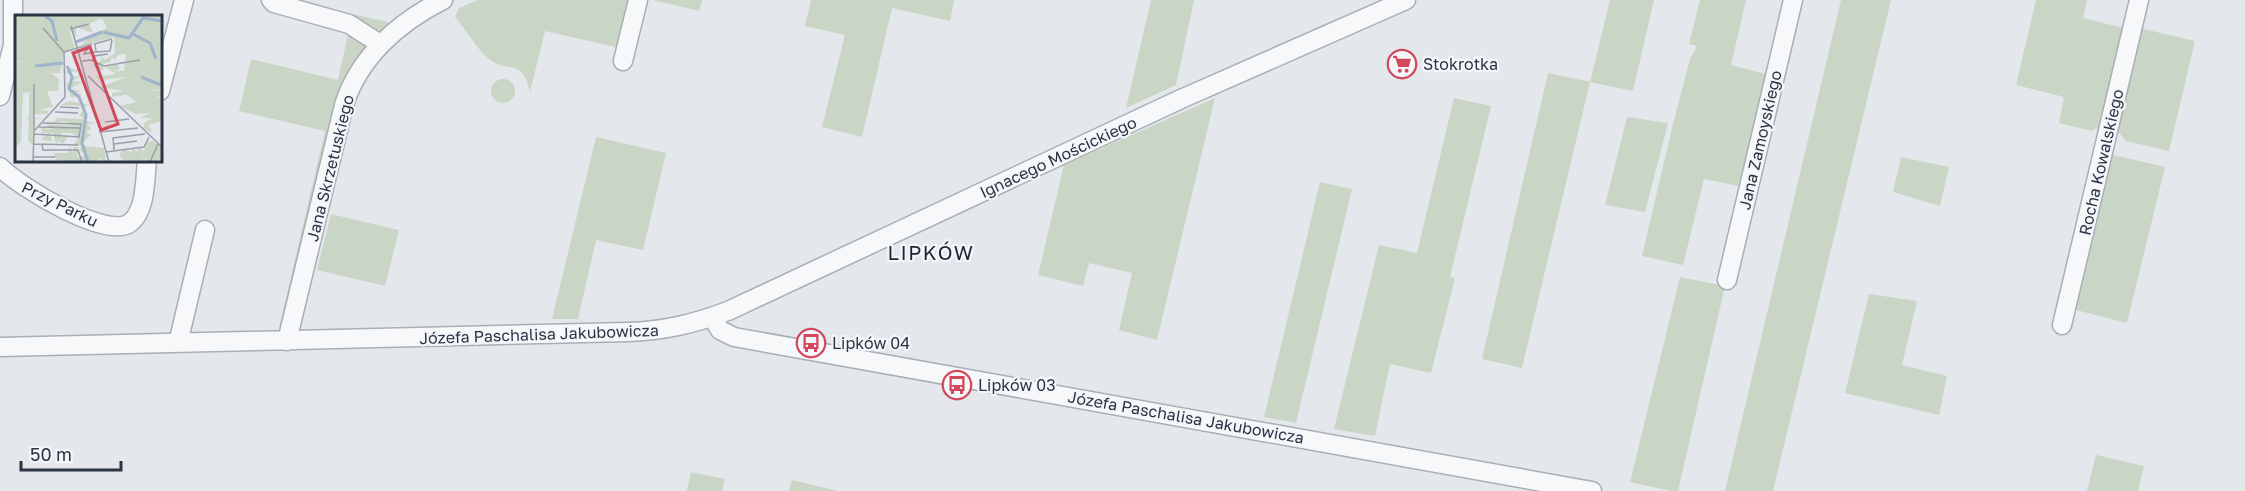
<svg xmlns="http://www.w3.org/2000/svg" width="2245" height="491" font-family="'Golos Text',sans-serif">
  <rect width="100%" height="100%" fill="#e4e7ec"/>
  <path fill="#c9d6c5" d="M291,0L388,22L392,28L378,35Z
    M478,0H632L620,48L545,31L530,92C523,57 508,74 489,59C476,48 466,30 455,17L459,8Z
    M653,0H702L699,11Z
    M811,0H954L950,21L892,8L862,137L822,127L845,35L805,26Z
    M1151,0H1194L1176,85L1126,108Z
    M1610,0H1654L1633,91L1590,82L1522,368L1482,359L1548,73L1590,82Z
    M1700,0H1746L1731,65L1769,75L1743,187L1704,179L1683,265L1642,256L1673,124L1690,59L1697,46L1689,44Z
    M1841,0H1891L1773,491H1725Z
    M2036,0H2087L2083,18L2127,29L2104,124L2092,131L2059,123L2064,97L2016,85Z
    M2139,28L2195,41L2169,151L2126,141L2115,128Z
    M349,30L365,42L367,49L285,328H279L325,131L239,111L251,59L338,80Z
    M491 91a12 12 0 1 1 24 0a12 12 0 1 1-24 0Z
    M1215,98L1157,340L1119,330L1132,273L1089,263L1083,286L1038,275L1064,165Z
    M1454,98L1491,106L1450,277L1455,278L1431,373L1390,364L1375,436L1334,429L1379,245L1417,253Z
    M1627,117L1668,123L1645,212L1605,205Z
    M596,137L666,153L643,250L596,240L578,319H552Z
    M2109,154L2165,167L2127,323L2072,309Z
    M1901,157L1949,167L1940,206L1893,192Z
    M1320,182L1352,189L1296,423L1264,417Z
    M331,214L399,230L385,286L317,270Z
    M1680,277L1725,286L1678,491H1671L1630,482Z
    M1869,294L1917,301L1902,365L1947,376L1939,415L1845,393Z
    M2096,455L2144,466L2138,491H2087Z
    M691,472L725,479L722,491H687Z
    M792,480L838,491H789Z"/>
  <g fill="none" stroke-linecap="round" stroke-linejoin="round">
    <g stroke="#a9aeb7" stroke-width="21">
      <path id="minor" d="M271,0L274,3L349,24L380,44
        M623,61L638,0
        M160,91L184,0
        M0,96L13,45V0
        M0,167C18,186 109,242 131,222C146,210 145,178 147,160
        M1727,280L1793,0
        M712,317L720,330L734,337L1592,491
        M2062,325L2139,0
        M287,341L344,105C359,57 399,22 443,0
        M178,343L205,230
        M0,347L627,332C664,331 693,324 728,311L1181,99L1406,0"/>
    </g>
    <use href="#minor" stroke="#f7f8fa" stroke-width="18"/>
  </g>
  <defs>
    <g id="supermarket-ring" transform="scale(1.5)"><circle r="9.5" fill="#f4f6f9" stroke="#d1495b" stroke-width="1.5"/><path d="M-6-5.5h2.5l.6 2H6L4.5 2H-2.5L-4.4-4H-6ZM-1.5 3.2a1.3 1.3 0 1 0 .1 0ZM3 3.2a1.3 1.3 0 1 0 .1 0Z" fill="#d1495b"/></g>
    <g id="bus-ring" transform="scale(1.5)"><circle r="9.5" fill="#f4f6f9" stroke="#d1495b" stroke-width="1.5"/><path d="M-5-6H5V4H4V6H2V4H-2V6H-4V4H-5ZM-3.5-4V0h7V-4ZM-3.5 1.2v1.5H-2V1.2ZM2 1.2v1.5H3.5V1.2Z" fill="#d1495b"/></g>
  </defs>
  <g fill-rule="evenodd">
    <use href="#supermarket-ring" x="1402" y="64"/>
    <use href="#bus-ring" x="811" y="343"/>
    <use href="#bus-ring" x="957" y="385"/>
  </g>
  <g text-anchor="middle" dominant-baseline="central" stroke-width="4.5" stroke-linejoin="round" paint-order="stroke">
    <g font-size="16" fill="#2b3445" stroke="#f4f6f9" text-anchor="start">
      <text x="1423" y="64">Stokrotka</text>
      <text x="832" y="343">Lipków 04</text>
      <text x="978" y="385">Lipków 03</text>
    </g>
    <g font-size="16" fill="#2b3445" stroke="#f4f6f9">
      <text transform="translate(1760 140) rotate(-77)">Jana Zamoyskiego</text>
      <text transform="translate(1058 157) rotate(-25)">Ignacego Mościckiego</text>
      <text transform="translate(2101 162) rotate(-77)">Rocha Kowalskiego</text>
      <text transform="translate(330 168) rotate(-76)">Jana Skrzetuskiego</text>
      <text transform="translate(60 204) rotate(26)">Przy Parku</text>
      <text transform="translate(539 334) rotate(-2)">Józefa Paschalisa Jakubowicza</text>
      <text transform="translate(1186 417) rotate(10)">Józefa Paschalisa Jakubowicza</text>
    </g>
    <g font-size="20" letter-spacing="1.5" fill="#1d2536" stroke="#f4f6f9">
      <text x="931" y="252">LIPKÓW</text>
    </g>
  </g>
  <g transform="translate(15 15)">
    <rect width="147" height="147" fill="#e4e7ec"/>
    <path d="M0,0H147V74L97,82V78L109,76L85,72L112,62L86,65L81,62L101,59L90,52L102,49L105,54L99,56H109L111,39L103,40L100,45L97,42L95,47L87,49L89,55L83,56L78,50L87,45L85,40L90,45L100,38L99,22L62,32L60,29L66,31L71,24L92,13L87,3L74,9L78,18L61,12V23L54,15L60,33L49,37L45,58H36L44,64L43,76H32L38,92L23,95L33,96V99H19V103L31,104H19L18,130L13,126L14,103L10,107L14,101V77L8,78L6,127L0,132V48L8,46L0,47ZM52,52L64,56L56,57L57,62L67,61L56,66L68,67L54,74L66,76L60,78L67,79L64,82H73H56L51,68H55L56,60L48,56H54ZM147,75V81L141,82L147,83V106L133,110L138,118L128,113L130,107L137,104L126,102L136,98L121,99L104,91L122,87L110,79ZM54,86L74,90L68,93L72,106L81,108L72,109L77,114L71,116L76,120L68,127L70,131L89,133L91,147L84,143V147H47V141L46,145H41L39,138H53L54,132L59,138L58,132H63L62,142L70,141L64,134L68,132L59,130L63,123L57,118H46V122H52L48,129L43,126L41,129L38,118H35L37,126L26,125L33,118H27L26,113L37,114L31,109L59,111L49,106L39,108L42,103L69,104L64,100L68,96L67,91L46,90ZM138,126L147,133V146L135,147L122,137L124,133L129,136L132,127ZM117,134H119L133,147H110L104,140L108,135L117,137Z" fill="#c9d6c5"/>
    <path fill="none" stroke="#9fb4cc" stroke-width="3" d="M29,0L37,6L42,26M88,17L114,23L128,3L147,6M118,19L135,28L141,44M61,27L87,17M20,51L48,48M52,51L57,62L54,74L64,82L71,100L67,128L73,147M126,62L146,70"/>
    <path fill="none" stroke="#9a9fa9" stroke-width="1.5" d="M56,11L94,147M28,13L49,37M55,14L74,9M79,29L97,24M80,29L81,37L95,36L97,25M73,33L69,39L81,37M49,37L77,29M78,45L79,41L93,39M67,46L76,45L89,51L125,45M73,61L147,132M45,92L64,93M40,97L63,98M90,107L114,104M24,112L65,113M19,115V69M84,117L123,113M19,119L64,122L66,109L28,108M19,129L63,130M27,129L28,135H63L67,147M99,129L122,126M99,135L98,123L130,119M91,137L129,132L134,122M18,142H40M18,147L19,116L50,82L49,37M135,147L143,129"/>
    <path fill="#d1495b" fill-opacity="0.15" stroke="#d1495b" stroke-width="3" d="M75,32L103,109L86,115L58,38Z"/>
    <rect width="147" height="147" fill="none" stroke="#2b3445" stroke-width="3"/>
  </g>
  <path d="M21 461v9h100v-9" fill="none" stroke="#2b3445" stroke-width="3"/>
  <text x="30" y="461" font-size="18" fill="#2b3445" stroke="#f4f6f9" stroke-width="4.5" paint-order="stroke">50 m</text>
</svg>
